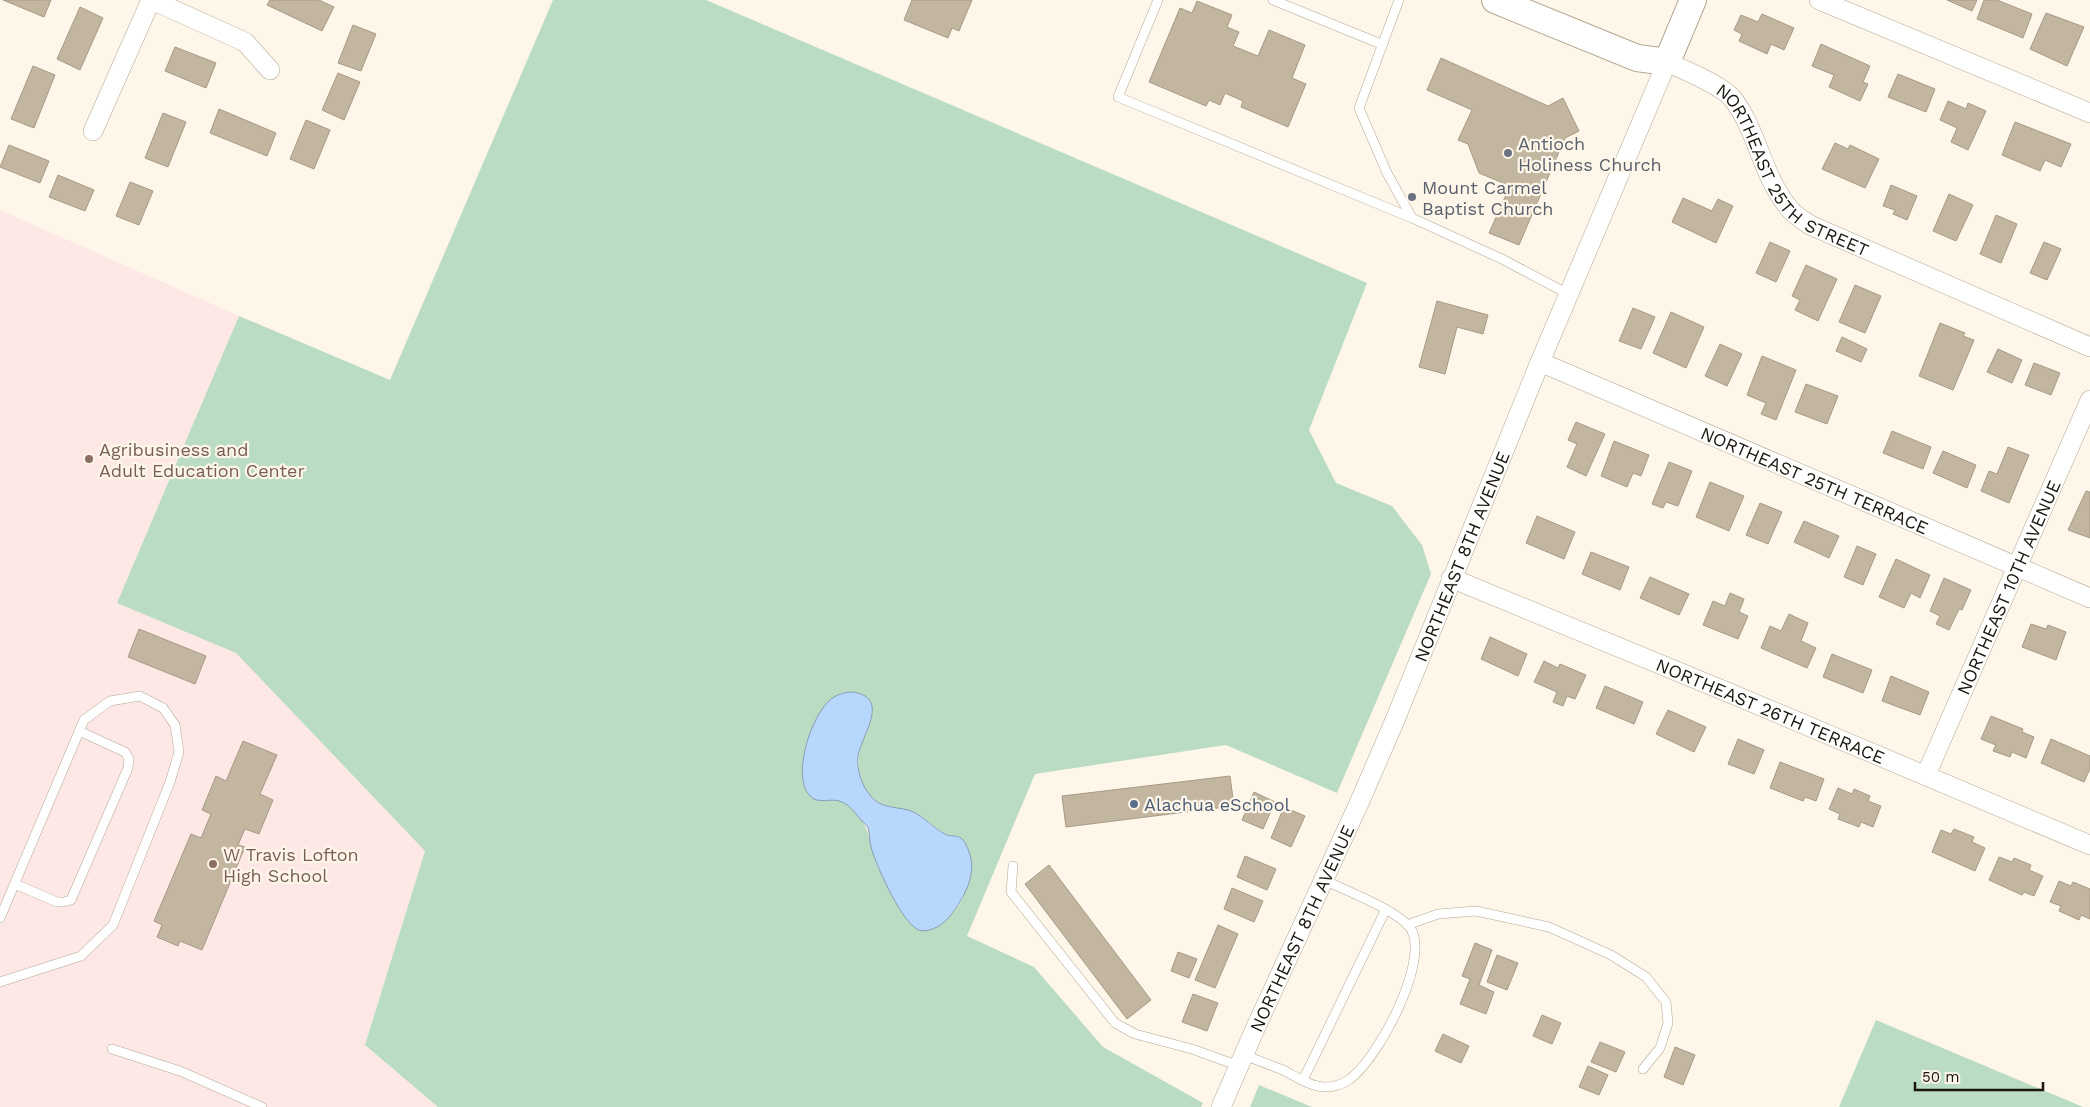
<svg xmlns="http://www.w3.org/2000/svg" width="2090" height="1107" font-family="'Work Sans',sans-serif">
  <rect width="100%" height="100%" fill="#fef6e9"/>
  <path fill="#fde8e5" d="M0,210L239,316L117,603L236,653L425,851L365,1045L438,1107H0Z"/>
  <path fill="#badcc3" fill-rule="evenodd" d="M553,0H706L1367,283L1309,430L1336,483L1392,506L1422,545L1431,574L1337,793L1226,745L1035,774L967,936L1034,967L1103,1047L1203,1103L1201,1107H438L365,1045L425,851L236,653L117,603L239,316L390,380ZM841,693L866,732C854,753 855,790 879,804C891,810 905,807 916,813C931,821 942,838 959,836C960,848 967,886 964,895C959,911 935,934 918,930C901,913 898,906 888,885C885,880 881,874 878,868C870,844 869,815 843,802C835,798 825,801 816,800C813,797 808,793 806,789C794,769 812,720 826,705C830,699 835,697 841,693Z
    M1876,1020L2083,1107H1839Z
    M1259,1085L1312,1107H1250Z"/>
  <path fill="#b8d7fc" stroke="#899db5" d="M852,692C892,697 861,736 858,756C856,769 862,786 870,795C880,809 896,806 911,811C924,816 933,828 945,834C950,837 955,835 959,837C964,839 966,845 968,849C977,870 968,890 956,908C948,920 938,930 923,931C905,932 875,863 871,847C869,841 870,834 868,828C866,824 864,823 861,820C855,813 851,806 842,802C832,797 818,805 810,796C790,776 813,709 834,697C839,694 845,692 852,692Z"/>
  <path fill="#c3b6a1" stroke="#a79a85" d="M3,0H51L44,17Z
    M270,0H319L334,7L322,31L267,5Z
    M912,0H972L959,31L952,28L948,38L904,20Z
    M1947,0H1977L1972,11Z
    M1984,0H1997L2032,14L2023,38L1977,19Z
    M1197,1L1232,15L1227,27L1239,32L1233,46L1258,56L1269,30L1305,45L1292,78L1306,84L1288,127L1241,107L1243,101L1225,93L1220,105L1209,100L1206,106L1149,82L1180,8L1192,13Z
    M80,7L103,18L80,70L57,59Z
    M2046,13L2084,27L2067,66L2030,49Z
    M1762,14L1794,28L1784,50L1771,44L1767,54L1739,41L1742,34L1734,30L1741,15L1758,22Z
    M353,25L376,34L361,71L338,63Z
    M1821,44L1870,66L1863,82L1868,84L1860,101L1829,87L1834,75L1812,66Z
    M175,47L216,63L206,88L165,71Z
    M1441,58L1548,106L1563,98L1579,131L1565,138L1519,245L1489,233L1510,186L1479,173L1468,144L1458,140L1472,110L1427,90Z
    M33,66L55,75L34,128L11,119Z
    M338,73L360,82L344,120L322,110Z
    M1898,74L1935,89L1926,112L1888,97Z
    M1948,101L1966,109L1968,103L1986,111L1968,150L1951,142L1957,128L1940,120Z
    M219,109L276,133L267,156L210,133Z
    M163,113L186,122L168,167L145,158Z
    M306,120L330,130L314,169L290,159Z
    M2015,122L2071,144L2061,167L2045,160L2040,171L2002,155Z
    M1835,143L1848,149L1850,145L1879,159L1865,188L1822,169Z
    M9,145L49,161L40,183L0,167Z
    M58,175L94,190L85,211L49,197Z
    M130,182L153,191L139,225L116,216Z
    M1891,185L1917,196L1907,220L1893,214L1895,210L1883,206Z
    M1949,194L1973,205L1956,241L1933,231Z
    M1683,198L1712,211L1718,199L1733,206L1716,243L1672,222Z
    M1996,215L2017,224L2001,263L1980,254Z
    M1770,242L1790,251L1776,282L1756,273Z
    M2044,242L2061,249L2047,280L2030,273Z
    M1806,265L1837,279L1818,321L1795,310L1800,300L1792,296Z
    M1855,285L1881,296L1865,333L1839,322Z
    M1437,301L1488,315L1483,334L1457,327L1445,374L1419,367Z
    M1633,308L1655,317L1641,349L1619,341Z
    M1671,312L1704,327L1686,368L1653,353Z
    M1940,323L1965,333L1963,336L1974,340L1953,390L1919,376Z
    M1842,337L1867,349L1861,362L1836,351Z
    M1720,344L1742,354L1727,386L1705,376Z
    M1998,349L2022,360L2012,383L1987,372Z
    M1762,356L1796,370L1776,420L1761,414L1766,403L1747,395Z
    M2034,363L2060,373L2051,395L2025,385Z
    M1806,384L1838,396L1827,424L1795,412Z
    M1576,422L1605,434L1586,476L1567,467L1577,444L1568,440Z
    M1892,431L1931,447L1923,469L1883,453Z
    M1614,441L1649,455L1641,476L1633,473L1627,487L1601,476Z
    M2008,447L2029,455L2009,503L1981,491L1989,471L1997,474Z
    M1943,451L1976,465L1967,488L1933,473Z
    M1669,462L1692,471L1678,506L1666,502L1663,508L1652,504Z
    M1710,482L1744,496L1729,531L1696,517Z
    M2086,491L2090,492V538L2068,530Z
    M1760,503L1782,512L1768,544L1746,535Z
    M1537,516L1575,532L1564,559L1526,543Z
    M1804,521L1839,536L1829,558L1794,542Z
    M1857,546L1876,554L1863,585L1844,577Z
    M1591,552L1629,567L1620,590L1582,574Z
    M1896,559L1930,575L1920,598L1911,593L1904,608L1879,597Z
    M1650,577L1689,594L1679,615L1640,598Z
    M1944,578L1971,590L1962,610L1959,609L1949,630L1936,624L1940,616L1930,611Z
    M1730,593L1744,599L1739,612L1748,616L1738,639L1703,625L1713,601L1725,606Z
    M1789,614L1808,623L1801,641L1816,648L1807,668L1761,648L1770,626L1781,631Z
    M2031,624L2046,629L2048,625L2066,632L2056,660L2022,647Z
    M139,629L206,656L195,684L128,657Z
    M1490,637L1527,654L1518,676L1481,659Z
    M1832,654L1872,670L1863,693L1823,677Z
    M1544,661L1558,668L1560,664L1586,675L1575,699L1567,696L1563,706L1553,702L1557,692L1534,682Z
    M1891,676L1929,692L1920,715L1882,701Z
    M1605,686L1643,702L1634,724L1596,708Z
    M1668,710L1706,727L1694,752L1656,734Z
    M1991,716L2023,729L2022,732L2034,737L2026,758L2012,752L2010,757L1993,751L1996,745L1981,739Z
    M1738,739L1764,750L1754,774L1728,764Z
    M2051,739L2090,756V769L2084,782L2041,763Z
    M243,741L277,755L260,794L273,800L259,834L245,829L238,845L245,847L202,950L180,941L178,946L157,937L162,925L154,921L191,834L201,838L211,814L202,810L216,776L226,781Z
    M1780,762L1824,779L1816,801L1805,797L1803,801L1770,788Z
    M1230,776L1234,806L1066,827L1062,796Z
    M1838,788L1852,794L1854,789L1870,796L1868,801L1881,806L1873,827L1861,822L1859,827L1838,819L1840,814L1829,809Z
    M1254,792L1275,802L1263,829L1242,820Z
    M1284,807L1305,816L1291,847L1271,838Z
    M1954,829L1974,837L1972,842L1985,848L1975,871L1932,852L1941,830L1951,834Z
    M1245,856L1276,869L1267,890L1237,877Z
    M1999,857L2012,862L2014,858L2031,865L2029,870L2043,876L2034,896L2024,892L2022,895L1989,880Z
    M1049,865L1151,1000L1127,1019L1025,884Z
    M2059,881L2071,886L2073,882L2090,889V919L2081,915L2079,920L2059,911L2061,906L2050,902Z
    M1232,888L1263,901L1254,922L1224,909Z
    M1218,925L1238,934L1215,988L1195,980Z
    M1475,943L1492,950L1479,985L1494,992L1486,1014L1460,1004L1470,979L1462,976Z
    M1178,952L1197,959L1189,978L1171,971Z
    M1497,955L1518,963L1507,990L1487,982Z
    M1193,994L1218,1003L1207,1031L1182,1022Z
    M1542,1015L1561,1023L1552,1044L1533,1036Z
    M1443,1034L1469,1046L1461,1063L1435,1051Z
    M1600,1042L1625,1052L1616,1072L1591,1062Z
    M1675,1047L1695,1055L1683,1085L1664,1077Z
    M1588,1066L1608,1075L1599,1095L1579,1087Z"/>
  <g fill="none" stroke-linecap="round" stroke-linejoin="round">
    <g stroke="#b4a792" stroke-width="10">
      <path id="lane" d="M1158,0L1118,97L1412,218
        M1273,0L1381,44
        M1399,0L1359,108L1387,173L1412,218L1502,259L1568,294
        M1013,866L1011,892L1115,1023L1135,1034L1192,1049L1239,1066
        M15,884L57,902H64L71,900L128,768L129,759L125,752L79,731
        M0,918L84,720L110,701L140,696L163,708L175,725L179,752L170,782L113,925L81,956L0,982
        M1407,925L1438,914L1476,911L1549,927L1611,955L1646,977L1666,1002L1668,1023L1660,1048L1643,1069
        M112,1049L180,1071L262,1107
        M1244,1055C1257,1060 1270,1065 1283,1070C1295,1076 1311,1087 1325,1087C1333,1087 1343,1084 1350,1079C1378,1058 1428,965 1412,931C1403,912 1344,890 1324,880
        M1303,1080L1386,909"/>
    </g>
    <g stroke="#b4a792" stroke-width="20">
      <g id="street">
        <path d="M152,0L245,42L270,70"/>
        <path d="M1819,0L2090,113"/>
        <path d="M93,131L151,0"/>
        <path id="s1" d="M1540,362L2090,598"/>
        <path id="s2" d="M1451,578L1732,694L2090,845"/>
        <path id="s3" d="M1926,775L2090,400"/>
        <path id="s4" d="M1221,1107L1255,1029L1360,801L1395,720L1540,362L1667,62C1684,70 1722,85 1733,99C1758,132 1762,176 1789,208C1794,215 1803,220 1810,225L2090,347"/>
      </g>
    </g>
    <g stroke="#b4a792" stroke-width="28">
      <path id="secondary" d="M1495,0L1637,58L1667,62L1693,0"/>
    </g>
    <use href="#lane" stroke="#fff" stroke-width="9"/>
    <use href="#street" stroke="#fff" stroke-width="19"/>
    <use href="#secondary" stroke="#fff" stroke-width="26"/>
  </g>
  <g fill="#6b7280" stroke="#fef6e9" stroke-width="2">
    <circle cx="1508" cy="153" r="5"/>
    <circle cx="1412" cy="197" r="5"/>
  </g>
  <g fill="#8d6e63" stroke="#fef6e9" stroke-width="2">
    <circle cx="89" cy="459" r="5"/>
    <circle cx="213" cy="864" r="5"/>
  </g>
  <circle fill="#5c6f8a" stroke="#fef6e9" stroke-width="2" cx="1134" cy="804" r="5"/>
  <g text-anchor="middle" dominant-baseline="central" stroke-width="4.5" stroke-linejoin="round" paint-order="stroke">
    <g font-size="18" fill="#5b616d" stroke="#fef6e9" text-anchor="start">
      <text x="1518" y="143">Antioch<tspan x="1518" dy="21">Holiness Church</tspan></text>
      <text x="1422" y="187">Mount Carmel<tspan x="1422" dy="21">Baptist Church</tspan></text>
    </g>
    <g font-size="18" fill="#1b160f" stroke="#fef6e9">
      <text stroke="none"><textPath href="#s4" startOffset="1310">NORTHEAST 25TH STREET</textPath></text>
      <text stroke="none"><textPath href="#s1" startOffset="299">NORTHEAST 25TH TERRACE</textPath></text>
      <text stroke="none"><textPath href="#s4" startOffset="601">NORTHEAST 8TH AVENUE</textPath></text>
      <text stroke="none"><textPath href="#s3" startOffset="205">NORTHEAST 10TH AVENUE</textPath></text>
      <text stroke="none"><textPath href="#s2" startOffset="346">NORTHEAST 26TH TERRACE</textPath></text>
      <text stroke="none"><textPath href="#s4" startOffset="196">NORTHEAST 8TH AVENUE</textPath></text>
    </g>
    <g font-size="18" fill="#785e54" stroke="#fef6e9" text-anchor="start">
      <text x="99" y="449">Agribusiness and<tspan x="99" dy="21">Adult Education Center</tspan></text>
      <text x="223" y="854">W Travis Lofton<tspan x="223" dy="21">High School</tspan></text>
    </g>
    <g font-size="18" fill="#4e5e75" stroke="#fef6e9" text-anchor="start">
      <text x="1144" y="804">Alachua eSchool</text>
    </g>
  </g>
  <path d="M1915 1082v8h128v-8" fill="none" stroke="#1b160f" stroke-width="2.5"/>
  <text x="1922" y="1082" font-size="15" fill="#1b160f" stroke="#fef6e9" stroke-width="4" paint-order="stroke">50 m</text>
</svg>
